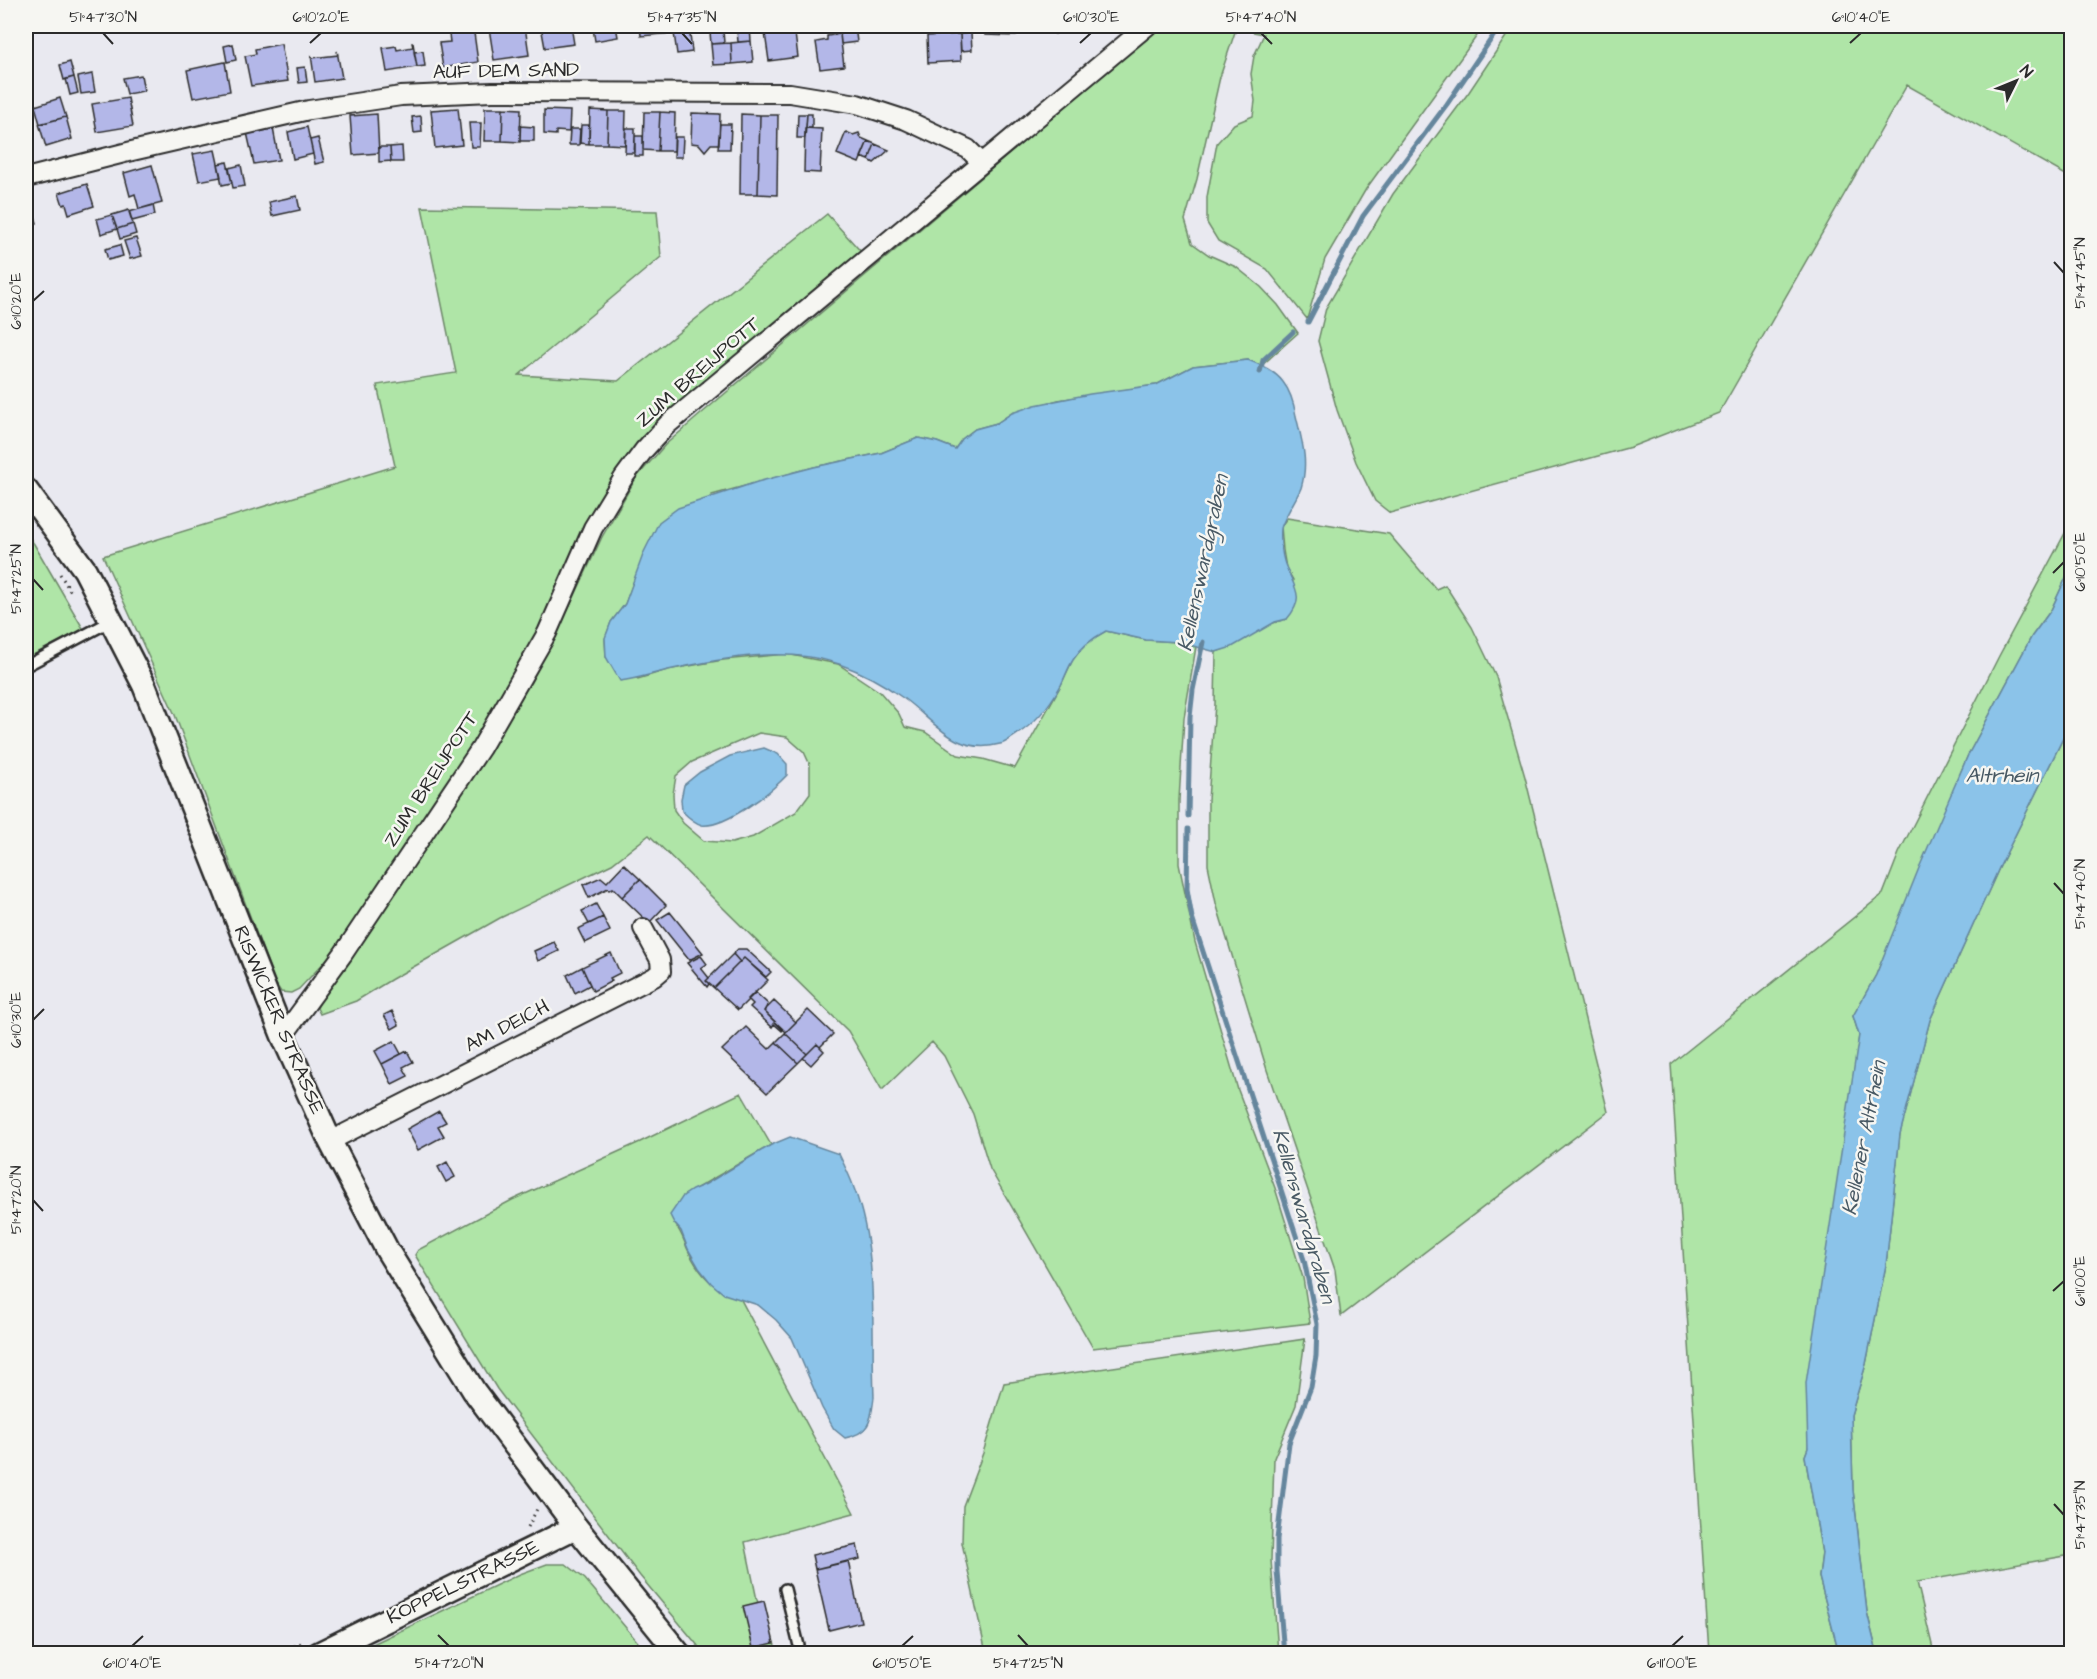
<svg xmlns="http://www.w3.org/2000/svg" width="2097" height="1679" font-family="'Architects Daughter',sans-serif">
  <rect width="100%" height="100%" fill="#e9e9f0"/>
  <filter id="ink" filterUnits="userSpaceOnUse"><feTurbulence type="fractalNoise" baseFrequency=".0167" numOctaves="2"/><feDisplacementMap in="SourceGraphic" scale="12" xChannelSelector="R" yChannelSelector="G"/><feConvolveMatrix kernelMatrix="1 2 1 2 8 2 1 2 1" color-interpolation-filters="sRGB"/></filter>
  <g filter="url(#ink)">
    <path fill="#afe5a7" stroke="#6d8869" stroke-width="1.5" fill-rule="evenodd" d="M1161,26H1237L1220,77L1197,179L1185,220L1192,243L1209,255L1236,267L1261,287L1278,305L1298,333L1261,366L1248,360L1193,366L1156,385L1058,400L1012,413L997,423L975,429L962,439L955,449L937,442L918,438L881,453L814,467L712,495L635,578L625,604L611,622L605,639L606,657L638,679L667,670L723,660L786,654L838,664L880,692L899,714L905,727L925,732L958,755L983,759L1015,768L1061,685L1073,659L1089,640L1106,631L1146,640L1178,642L1196,647L1184,718L1179,800V864L1195,942L1238,1090L1275,1188L1303,1278L1310,1323L1093,1348L990,1169L973,1114L944,1056L932,1042L882,1090L848,1031L649,835L612,864L500,918L392,979L356,1001L320,1014L317,1008L322,997L492,746L531,682L571,604L602,537L636,478L665,445L702,413ZM759,733L787,737L804,752L810,765V793L796,812L753,837L732,843L704,841L683,823L674,810L673,794L676,776L692,762Z
      M1255,26H1484L1366,189L1325,259L1307,319L1267,269L1218,241L1207,223V197L1217,143L1234,124L1253,116L1255,101L1251,74L1254,56L1264,34L1253,32Z
      M1513,26H2071V178L1907,85L1719,413L1631,447L1390,513L1375,501L1356,462L1337,410L1318,341L1326,308L1393,194L1469,92Z
      M422,207L657,211L661,257L519,375L618,381L827,214L864,255L648,437L557,594L523,661L478,740L332,954L299,989L291,993L281,992L275,983L175,715L103,556L395,466L377,385L456,373Z
      M1287,518L1389,534L1436,589L1445,585L1472,627L1496,677L1525,777L1608,1112L1341,1316L1335,1270L1267,1070L1216,903L1208,865V800L1215,704L1216,652C1241,644 1261,624 1287,619L1293,580L1286,568L1283,550L1281,526Z
      M2071,522V567L2051,610L2032,636L1968,755L1876,975L1853,1016L1859,1035L1808,1448L1805,1456L1822,1553L1819,1577L1839,1653H1709L1671,1064L1883,894L1899,853L1999,656Z
      M26,532L34,544L84,630L26,660Z
      M2071,722V1555L1917,1582L1934,1653H1877L1867,1612L1853,1490L1851,1415L1866,1364L1886,1265L1900,1133L1930,1020L1999,868Z
      M741,1093L771,1145L683,1196L674,1223C681,1231 683,1238 687,1248C698,1273 714,1291 740,1298L854,1513L745,1542L757,1600L778,1653H704L640,1576L497,1389L415,1255L418,1250L512,1200L640,1142Z
      M1305,1339L1296,1405L1274,1458L1271,1560L1278,1653H986L962,1543L963,1506L983,1453L1004,1383Z
      M547,1564H566L585,1579L647,1653H354L520,1574Z"/>
    <path fill="#8bc3e9" stroke="#65869d" stroke-width="1.5" d="M1248,360C1261,365 1275,371 1283,382C1291,392 1294,404 1296,416C1302,441 1309,462 1301,488C1297,498 1282,521 1281,529C1280,541 1282,559 1287,569C1297,591 1304,599 1287,619L1275,622L1232,647L1216,652L1178,642L1146,640L1106,631C1093,638 1081,647 1073,660C1068,668 1065,677 1061,685C1050,705 1036,723 1016,735C1011,738 1006,743 1000,744C955,756 935,721 903,698C884,684 862,672 839,664C785,646 723,658 668,670C651,674 637,679 620,681L606,657L605,638L611,622L625,604L644,552L659,522L678,508L757,482L814,467L881,453L918,438L937,442L955,449L962,439L975,429L997,423L1012,413L1035,405L1090,394L1156,385L1193,366Z
      M2071,567V722L1999,868L1930,1020L1900,1134L1886,1265L1866,1364L1851,1415L1853,1490L1867,1612L1877,1653H1839L1819,1577L1822,1553L1805,1456L1808,1448L1806,1383L1859,1035L1853,1016L1876,975L1919,868L1968,755L2032,636L2051,610Z
      M764,748L778,754L787,764V775C771,792 725,828 702,825C695,823 687,816 682,811L681,799L684,785L700,772L730,756Z
      M790,1137L839,1154C844,1165 850,1176 854,1188C879,1253 871,1329 874,1397C871,1420 871,1433 845,1438L834,1429L822,1408L792,1338L776,1320L758,1305L724,1294L711,1283L699,1268L688,1249L681,1231L674,1223L670,1215L683,1196L692,1190L706,1184L771,1145Z"/>
    <g fill="none" stroke-linecap="round" stroke-linejoin="round">
      <path stroke="#65869d" stroke-width="5" d="M1308,322L1363,216L1447,104L1500,26
        M1260,372L1263,360L1293,332
        M1188,816L1190,717L1193,690L1203,642
        M1188,829L1187,889L1192,918L1304,1260L1317,1324L1316,1356L1311,1387L1289,1443L1277,1539V1571L1284,1654"/>
    </g>
    <path fill="#b3b7e8" stroke="#2b2b2b" stroke-width="1.5" d="M264,26H287L265,30Z
      M448,26H473L478,62L443,68L439,43L450,42Z
      M504,26H525L529,55L494,60L489,28Z
      M541,26H571L574,44L545,48Z
      M591,26H616L618,37L595,41L593,28Z
      M640,26H689L692,52L677,54L674,33L641,36Z
      M722,26L723,31L710,32L709,27Z
      M764,26H794L798,57L769,61Z
      M834,26H855L857,42L841,44L840,34L835,35Z
      M986,26H1016V36L985,35Z
      M1045,26H1063L1055,34Z
      M750,28L751,41L738,42L737,30Z
      M723,31L724,43L711,44L710,32Z
      M971,33L972,50L961,51L960,34Z
      M840,34L844,66L820,69L816,42L827,40V36Z
      M960,34L961,61L928,63L927,36Z
      M751,41L753,62L732,64L731,43Z
      M412,43H413L417,67L387,72L383,48L396,46L397,50L413,47Z
      M731,43L732,64L713,65L711,44Z
      M233,44L236,60L227,62L224,46Z
      M281,44L288,81L251,86L245,56L256,54L255,49Z
      M337,51L342,78L315,82L311,55L312,58L338,55Z
      M423,51L425,66L417,67L414,52Z
      M70,62L74,77L64,80L60,65Z
      M225,62L230,91L193,98L187,70Z
      M305,67L307,82L299,83L297,68Z
      M92,74L95,92L81,94L78,77Z
      M141,75L144,91L127,94L123,78Z
      M74,77L78,93L70,95L66,79Z
      M60,98L66,117L40,124L35,106Z
      M128,98L133,126L97,132L92,104Z
      M458,108L462,145L435,148L431,110Z
      M485,108H503L502,141H484Z
      M503,108L521,109L520,142L502,141Z
      M544,110L570,111L569,132L556,131V135L544,134Z
      M590,110L608,111L607,144H589Z
      M608,111H626L625,145L607,144Z
      M644,112H660L658,151L643,150Z
      M660,112L675,113L674,151H658Z
      M692,113L720,114L719,144H711L705,151L699,144L691,143Z
      M377,114L379,153L353,155L350,116Z
      M741,114L760,115L758,194H740Z
      M798,114H807L805,138H797Z
      M807,114H812V128H806Z
      M760,115H778L777,195L758,194Z
      M421,116L422,132L414,133L412,117Z
      M66,117L72,139L46,147L39,124Z
      M272,123L279,160L254,164L246,128Z
      M469,123H481L480,147H471Z
      M720,124H731L730,149H718Z
      M581,125H589V144L580,143Z
      M520,126L534,127V141H520Z
      M307,127L313,154L293,159L288,132Z
      M626,128H635V153H625Z
      M805,128L822,129L820,173L804,172Z
      M570,129H580L579,145H569Z
      M846,132L853,135L859,133L861,138L868,141L859,163L837,154Z
      M635,136H643V156H634Z
      M675,137H683L682,157H674Z
      M318,138L324,162L315,164L310,140Z
      M868,141L875,144L869,160L861,157Z
      M875,144L889,150L874,163L869,160Z
      M402,146L403,162H391L390,147Z
      M379,147H390L391,161L379,162Z
      M215,150L221,177L199,181L193,154Z
      M227,162L232,183L222,185L218,164Z
      M152,165L162,203L139,209L135,194L130,196L124,173Z
      M241,165L245,186L233,188L229,168Z
      M87,184L94,206L69,214L66,204L63,205L59,193Z
      M297,196L300,210L272,216L269,202Z
      M30,199L37,223L26,226V201Z
      M153,205L155,215L132,221L129,212Z
      M129,210L133,224L117,229L112,215Z
      M112,215L117,229L101,234L97,219Z
      M133,224L136,234L120,239L117,229Z
      M136,238L142,256L130,259L124,241Z
      M120,245L123,256L108,260L105,249Z
      M624,864L640,879L622,897L613,888L609,890L608,888L589,898L583,885L601,877L607,882Z
      M640,879L666,905L649,923L622,897Z
      M596,904L603,917L589,924L582,911Z
      M670,912L703,953L689,960L657,920Z
      M603,917L610,931L585,943L578,929Z
      M554,942L559,951L538,961L534,951Z
      M738,949H746L771,972L766,977L744,958L740,962L733,954Z
      M611,953L620,973L610,978L612,981L593,991L582,967Z
      M733,954L740,962L714,988L706,981Z
      M701,956L707,964L701,968L709,978L706,981L709,984L707,987L687,963Z
      M744,958L768,980L738,1010L714,988Z
      M582,967L590,985L575,993L567,975Z
      M755,992L768,1004L764,1011L783,1030L782,1031L774,1024L772,1027L750,1007L753,1004L748,999Z
      M774,1001L796,1022L786,1032L764,1011Z
      M808,1010L833,1034L820,1047L817,1044L807,1054L785,1033Z
      M392,1011L399,1025L392,1029L384,1015Z
      M746,1027L769,1049L776,1042L798,1063L767,1093L722,1050Z
      M785,1033L807,1054L798,1063L776,1042Z
      M394,1041L401,1054L382,1064L375,1051Z
      M817,1044L824,1051L811,1065L803,1058Z
      M407,1051L413,1062L403,1067L408,1076L392,1084L382,1064Z
      M439,1111L446,1122L438,1126L444,1136L418,1150L407,1129Z
      M447,1162L455,1177L446,1182L438,1167Z
      M857,1545L860,1559L815,1569L812,1555Z
      M848,1561L861,1622L829,1630L815,1569Z
      M764,1601L774,1643L753,1648L743,1606Z"/>
    <g fill="none" stroke-linecap="round" stroke-linejoin="round">
      <g stroke="#2b2b2b" stroke-width="14">
        <path id="service" d="M26,666L111,621
          M785,1589L801,1654"/>
      </g>
      <g stroke="#2b2b2b" stroke-width="22">
        <path id="minor" d="M26,178L132,151L309,110L401,96L492,92L790,93L857,104L906,120L968,149L982,163
          M283,1036L343,954L481,748L547,633L593,528L624,477L644,450L667,425L1147,26
          M330,1141L654,977L661,971L660,960L643,928"/>
      </g>
      <g stroke="#2b2b2b" stroke-width="27">
        <path id="tertiary" d="M26,490L85,570L144,685L283,1036L330,1141L387,1250L474,1391L576,1527L679,1654
          M318,1654L576,1527"/>
      </g>
      <path stroke="#2b2b2b" stroke-width="3" stroke-dasharray="1.5 4.5" stroke-linecap="butt" d="M60,574L72,594
        M528,1527L537,1509
        M278,1654L301,1643"/>
      <use href="#service" stroke="#f6f6f2" stroke-width="9"/>
      <use href="#minor" stroke="#f6f6f2" stroke-width="18"/>
      <use href="#tertiary" stroke="#f6f6f2" stroke-width="22"/>
    </g>
  </g>
  <path fill="none" stroke="#2b2b2b" stroke-width="2" d="M103,33L113,44M682,33L692,44M1261,33L1272,44M310,43L321,33M1080,43L1091,33M1850,43L1861,33M2054,262L2064,273M33,301L44,291M2053,573L2064,562M33,579L43,590M2054,883L2064,894M33,1020L44,1009M33,1200L43,1211M2053,1291L2064,1281M2054,1504L2064,1515M438,1635L449,1646M1018,1635L1028,1646M132,1646L143,1636M902,1646L913,1636M1672,1646L1683,1636"/>
  <g text-anchor="middle" dominant-baseline="central" stroke-width="5" stroke-linejoin="round" paint-order="stroke">
    <g font-size="20" fill="#2b2b2b" stroke="#f6f6f2">
      <text transform="translate(506 71) rotate(-1)">AUF DEM SAND</text>
      <text transform="translate(698 372) rotate(-41)">ZUM BREIJPOTT</text>
      <text transform="translate(431 779) rotate(-57)">ZUM BREIJPOTT</text>
      <text transform="translate(279 1020) rotate(67)">RISWICKER STRASSE</text>
      <text transform="translate(507 1026) rotate(-27)">AM DEICH</text>
      <text transform="translate(463 1582) rotate(-26)">KOPPELSTRASSE</text>
    </g>
    <g font-size="21" font-style="italic" fill="#485964" stroke="#f6f6f2">
      <text transform="translate(1203 563) rotate(-78)">Kellenswardgraben</text>
      <text x="2002" y="775">Altrhein</text>
      <text transform="translate(1864 1138) rotate(-79)">Kellener Altrhein</text>
      <text transform="translate(1304 1216) rotate(74)">Kellenswardgraben</text>
    </g>
  </g>
  <rect width="2097" height="1679" fill="none" stroke="#f6f6f2" stroke-width="66"/>
  <g transform="translate(2016 81) rotate(47)" stroke="#f6f6f2" stroke-width="4.5" paint-order="stroke">
  <path d="M0-4.5L10 22L0 15L-10 22Z" fill="#2b2b2b"/>
  <text y="-9" font-size="16" font-weight="bold" text-anchor="middle" fill="#2b2b2b">N</text>
  </g>
  <rect x="33" y="33" width="2031" height="1613" fill="none" stroke="#2b2b2b" stroke-width="2"/>
  <g font-size="15" text-anchor="middle" fill="#2b2b2b">
    <text x="103" y="22">51°47'30"N</text>
    <text x="321" y="22">6°10'20"E</text>
    <text x="682" y="22">51°47'35"N</text>
    <text x="1091" y="22">6°10'30"E</text>
    <text x="1261" y="22">51°47'40"N</text>
    <text x="1861" y="22">6°10'40"E</text>
    <text transform="translate(2080 273) rotate(-90)" y="5">51°47'45"N</text>
    <text transform="translate(16 301) rotate(-90)" y="5">6°10'20"E</text>
    <text transform="translate(2080 562) rotate(-90)" y="5">6°10'50"E</text>
    <text transform="translate(16 579) rotate(-90)" y="5">51°47'25"N</text>
    <text transform="translate(2080 894) rotate(-90)" y="5">51°47'40"N</text>
    <text transform="translate(16 1020) rotate(-90)" y="5">6°10'30"E</text>
    <text transform="translate(16 1200) rotate(-90)" y="5">51°47'20"N</text>
    <text transform="translate(2080 1281) rotate(-90)" y="5">6°11'00"E</text>
    <text transform="translate(2080 1515) rotate(-90)" y="5">51°47'35"N</text>
    <text x="132" y="1668">6°10'40"E</text>
    <text x="449" y="1668">51°47'20"N</text>
    <text x="902" y="1668">6°10'50"E</text>
    <text x="1028" y="1668">51°47'25"N</text>
    <text x="1672" y="1668">6°11'00"E</text>
  </g>
</svg>
